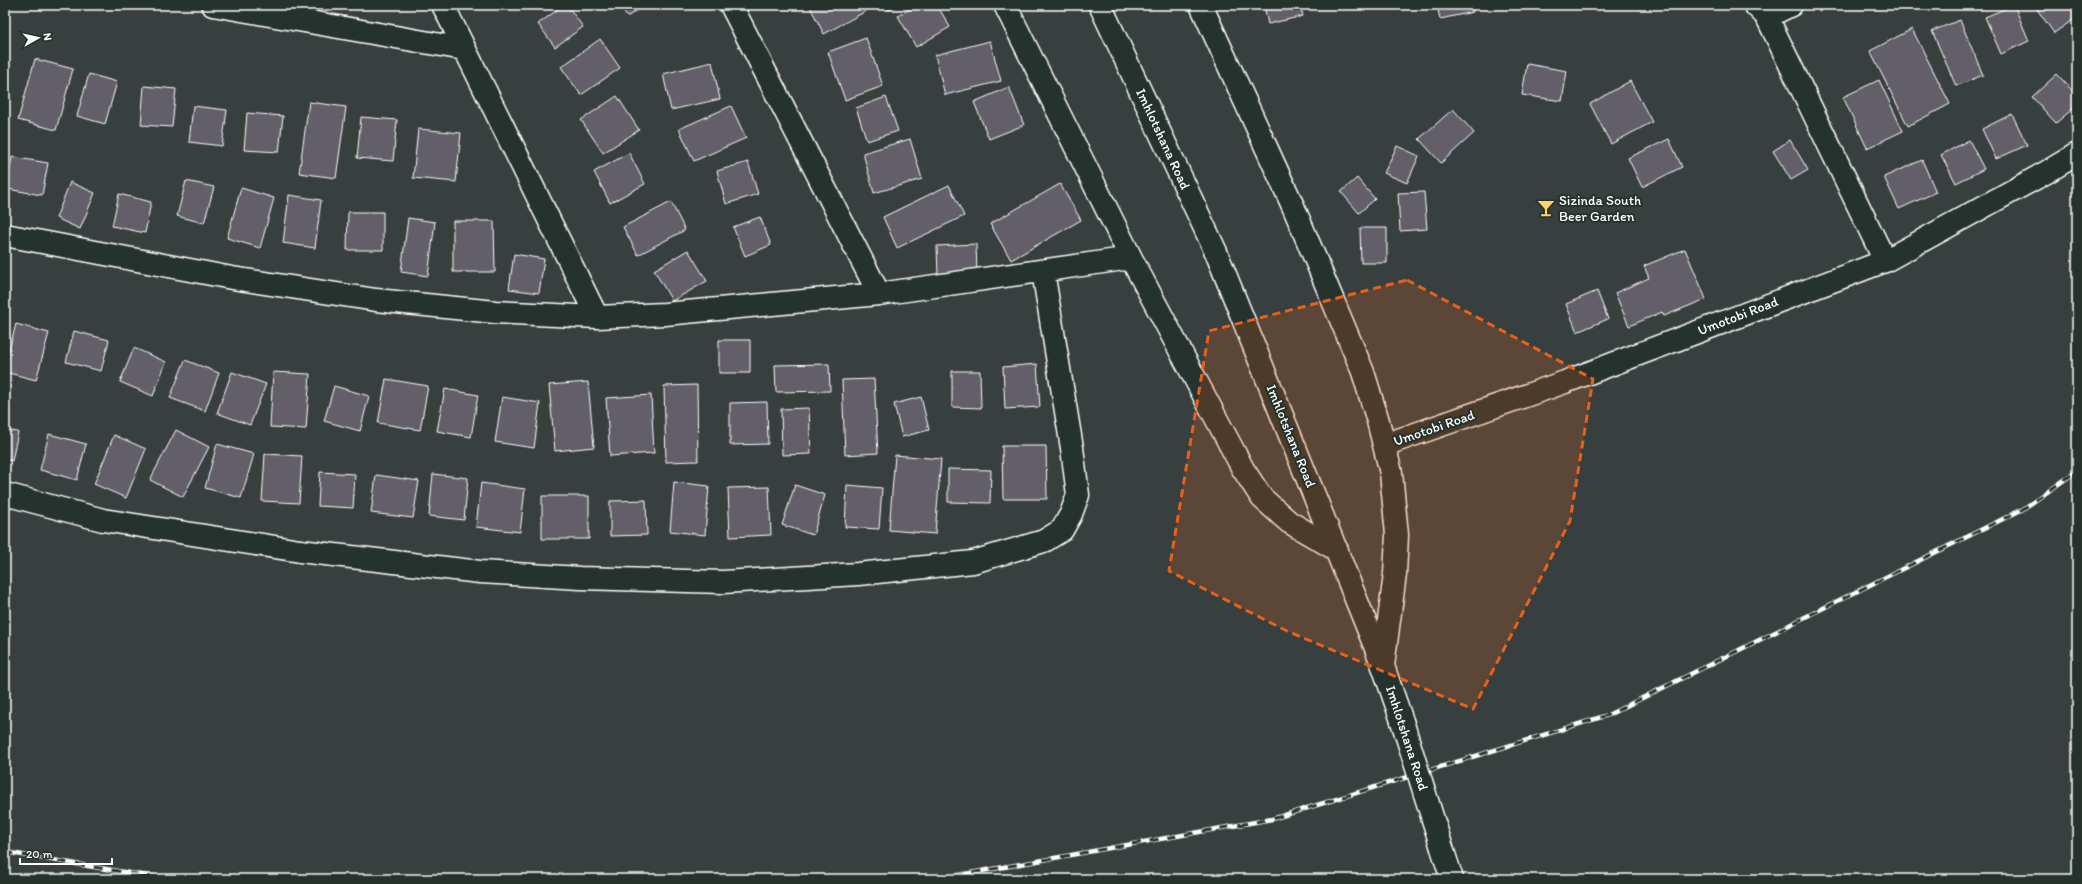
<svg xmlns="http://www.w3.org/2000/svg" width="2082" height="884" font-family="Itim,sans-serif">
  <rect width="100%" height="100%" fill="#38403f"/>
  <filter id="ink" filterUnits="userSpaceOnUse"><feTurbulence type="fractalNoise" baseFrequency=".025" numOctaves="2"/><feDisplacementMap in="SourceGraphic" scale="8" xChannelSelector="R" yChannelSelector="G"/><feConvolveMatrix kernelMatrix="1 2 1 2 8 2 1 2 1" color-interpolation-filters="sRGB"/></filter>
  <g filter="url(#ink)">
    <path fill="#635e68" stroke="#fff" d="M564,5H567L583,27L555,47L538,24Z
      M619,5H645L627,17Z
      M809,5H866L868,10L824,34Z
      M886,5H900L889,10Z
      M916,5H937L950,27L916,47L898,16Z
      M1264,5H1300L1303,16L1268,24Z
      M1437,5H1471L1473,12L1440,19Z
      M2014,5L2029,41L2001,54L1985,17Z
      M2034,5H2077V17L2054,33Z
      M1960,20L1983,75L1956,86L1932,31Z
      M1912,29L1950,104L1908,126L1870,51Z
      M866,38L883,86L845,100L828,52Z
      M600,39L620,68L581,95L561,67Z
      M990,41L1001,81L945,95L935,55Z
      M35,59L73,69L56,130L18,120Z
      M712,62L720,99L671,110L663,74Z
      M1527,64L1567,71L1562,101L1522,95Z
      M89,74L117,82L105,124L77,116Z
      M2057,74L2077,96V105L2056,123L2032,97Z
      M1879,80L1903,131L1867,148L1843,97Z
      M1630,81L1652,122L1611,144L1590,104Z
      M144,86L176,89L172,127L141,125Z
      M1009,87L1024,125L989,139L974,102Z
      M617,96L639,130L603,153L581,120Z
      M886,97L898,131L867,141L856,108Z
      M309,102L346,107L336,178L299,173Z
      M193,106L227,110L222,146L189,142Z
      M731,106L746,138L694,161L679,129Z
      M1453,109L1474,133L1441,163L1419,139Z
      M247,113L283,116L279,152L244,150Z
      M2012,114L2027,145L1996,159L1982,129Z
      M361,117L397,120L393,161L357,158Z
      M418,129L461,133L456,182L413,178Z
      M910,139L922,179L874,193L863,153Z
      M1669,139L1682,167L1642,187L1628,158Z
      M1790,140L1808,170L1791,180L1773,151Z
      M1969,140L1984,169L1956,183L1941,155Z
      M1397,146L1419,156L1407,183L1384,173Z
      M629,153L645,184L610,203L594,172Z
      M12,157L48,163L42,195L7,189Z
      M1922,160L1936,192L1899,209L1884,177Z
      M748,162L758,194L726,204L717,171Z
      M1357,178L1375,199L1359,213L1341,192Z
      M186,181L214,187L204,223L177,216Z
      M70,182L95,193L80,229L56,218Z
      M1060,184L1081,220L1011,260L990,224Z
      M949,185L964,216L897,248L883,217Z
      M241,188L274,198L260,248L227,238Z
      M1424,192L1427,229L1400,231L1398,193Z
      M119,194L151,202L145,233L112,226Z
      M289,195L321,200L315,248L283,243Z
      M671,202L685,230L638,255L623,227Z
      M348,212H383V250H347Z
      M760,217L771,245L745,256L733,227Z
      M408,218L435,222L428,276L401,272Z
      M453,221H494L495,272H453Z
      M1360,228H1387V263H1361Z
      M976,244L977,274L938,276L937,246Z
      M1685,249L1706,299L1664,316L1662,312L1629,326L1615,293L1649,278L1644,266Z
      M688,250L707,281L672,301L654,270Z
      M514,254L544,259L539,293L509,289Z
      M1597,291L1608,319L1577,332L1566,304Z
      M16,324L49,333L36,380L5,372V364Z
      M74,331L109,340L101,371L66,362Z
      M719,340H750V373H719Z
      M134,348L166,362L153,396L120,382Z
      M185,360L219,373L205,411L170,398Z
      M829,364L830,391L776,392L775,365Z
      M1037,364L1040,407L1005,409L1003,367Z
      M952,371H980L981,408L952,407Z
      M232,372L266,384L250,425L217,413Z
      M273,372L310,374L306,429L270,427Z
      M386,379L428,386L420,430L378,423Z
      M874,379L878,453L845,455L842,380Z
      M588,382L594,447L555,451L549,385Z
      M697,385L698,461L666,462L664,386Z
      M334,386L369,396L360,431L324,421Z
      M445,389L478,395L471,437L437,431Z
      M651,395L654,453L610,456L606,398Z
      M502,397L540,403L534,448L495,442Z
      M921,397L929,430L902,437L894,404Z
      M767,402L768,444L730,445V403Z
      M809,408L811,454L782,455L781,409Z
      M5,430L18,432L12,461L5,459Z
      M176,430L209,447L183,497L150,480Z
      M49,434L86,444L77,480L40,470Z
      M114,435L146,449L126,498L94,484Z
      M217,444L254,454L241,498L205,488Z
      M1002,446H1046L1047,499H1003Z
      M265,454L302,456L299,503L262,501Z
      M895,455L941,459L935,534L889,530Z
      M948,469L991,470L990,503L948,502Z
      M320,472L355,474L353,508L318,506Z
      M433,474L468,478L464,520L429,516Z
      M376,475L419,481L413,518L371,513Z
      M674,482L709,486L705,535L670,531Z
      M481,483L525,489L520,532L476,527Z
      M795,485L825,495L813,535L782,525Z
      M847,485L882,488L879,529L845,527Z
      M769,487L771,535L730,537L728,488Z
      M542,496H589V539H542Z
      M646,500L647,535L610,536V501Z"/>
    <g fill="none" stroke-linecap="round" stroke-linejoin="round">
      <g stroke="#fff" stroke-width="25">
        <path id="minor" d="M213,5L464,49
          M443,5L597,317
          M731,5L879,294
          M1005,5L1131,258L1243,469L1262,498L1289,522L1337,550
          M1201,5L1293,206L1363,372L1378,421L1391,473L1397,535L1395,574L1383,666
          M1755,5L1767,17L1885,261
          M1767,17L1791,5
          M5,235L232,278L376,300L495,312L597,317L665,314L879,294L1131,258
          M1384,445L1565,382L1885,261L2045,173L2077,154
          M5,494L103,520L300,551L480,572L580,578L723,582L858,574L973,562L1044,541L1062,530L1071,514L1078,495L1072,448L1043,271"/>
      </g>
      <g stroke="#fff" stroke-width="25">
        <path id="tertiary" d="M1100,5L1216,252L1383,666L1402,721
          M1442,848L1452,879"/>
      </g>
      <use href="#minor" stroke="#26332d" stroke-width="22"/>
      <use href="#tertiary" stroke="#26332d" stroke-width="22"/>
      <g stroke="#fff" stroke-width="4.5">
        <path id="rail" d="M5,852L165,879
          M937,879L1272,819L1608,715L2023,509L2077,471"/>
      </g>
      <use href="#rail" stroke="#26332d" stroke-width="3" stroke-dasharray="9" stroke-linecap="butt"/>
      <g stroke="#fff" stroke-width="25" stroke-linecap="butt">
        <path id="tertiary-bridge" d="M1402,721L1442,848"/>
      </g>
      <use href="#tertiary-bridge" stroke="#26332d" stroke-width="22"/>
    </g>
  </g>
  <path fill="#e96118" fill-opacity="0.2" stroke="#e96118" stroke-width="3" stroke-dasharray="8 5" stroke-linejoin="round" d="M1407,280L1593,379L1570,521L1473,709L1287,631L1169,571L1209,331Z"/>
  <defs>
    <g id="bar-bare" transform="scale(1.38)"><path d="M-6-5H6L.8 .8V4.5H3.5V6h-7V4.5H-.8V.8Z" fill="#ffd166" stroke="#26332d" stroke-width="2.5" paint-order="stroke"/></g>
  </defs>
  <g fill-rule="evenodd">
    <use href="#bar-bare" x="1546" y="208"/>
  </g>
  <g text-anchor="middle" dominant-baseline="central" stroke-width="4" stroke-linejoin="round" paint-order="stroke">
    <g font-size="14" fill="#fff" stroke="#26332d">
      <text transform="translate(1163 139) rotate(65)">Imhlotshana Road</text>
      <text transform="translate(1738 316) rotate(-21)">Umotobi Road</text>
      <text transform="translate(1434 428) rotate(-19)">Umotobi Road</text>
      <text transform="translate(1291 436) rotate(68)">Imhlotshana Road</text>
      <text transform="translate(1407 738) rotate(72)">Imhlotshana Road</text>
    </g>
    <g font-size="14" fill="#fff" stroke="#26332d" text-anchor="start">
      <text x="1559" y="200">Sizinda South<tspan x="1559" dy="16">Beer Garden</tspan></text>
    </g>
  </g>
  <rect width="2082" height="884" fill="none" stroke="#26332d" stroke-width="20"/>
  <rect x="10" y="10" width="2062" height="864" fill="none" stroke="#fff" stroke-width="1.5" filter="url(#ink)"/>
  <g transform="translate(38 38) rotate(82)" stroke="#26332d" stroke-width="3" paint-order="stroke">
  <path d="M0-3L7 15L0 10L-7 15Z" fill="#ffffff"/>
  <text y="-6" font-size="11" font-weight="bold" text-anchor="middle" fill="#ffffff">N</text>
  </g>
  <path d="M20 858v6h92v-6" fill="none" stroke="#ffffff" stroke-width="2"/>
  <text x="26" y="858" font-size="12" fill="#ffffff" stroke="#26332d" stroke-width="3" paint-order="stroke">20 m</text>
</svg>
